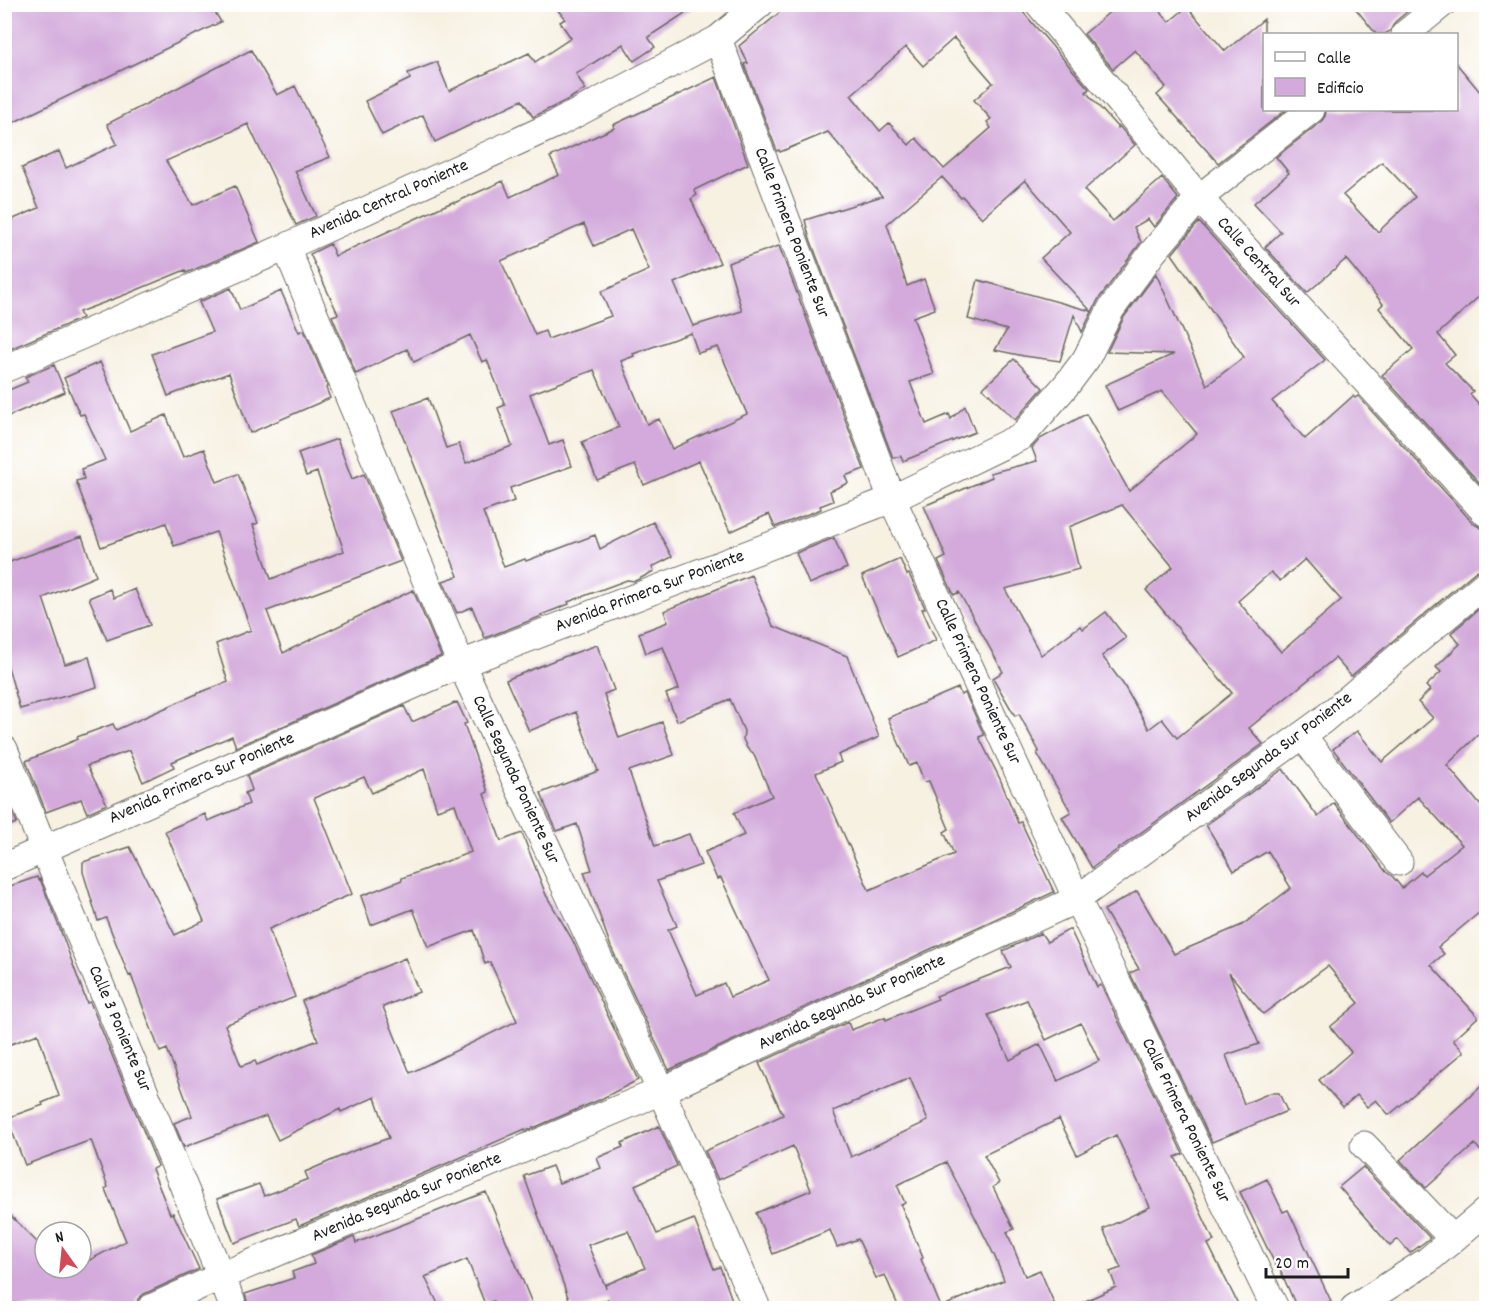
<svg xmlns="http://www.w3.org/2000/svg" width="1491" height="1313" font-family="Dekko,sans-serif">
  <rect width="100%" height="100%" fill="#fff"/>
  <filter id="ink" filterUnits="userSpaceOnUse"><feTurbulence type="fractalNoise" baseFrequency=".0167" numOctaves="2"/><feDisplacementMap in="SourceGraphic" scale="12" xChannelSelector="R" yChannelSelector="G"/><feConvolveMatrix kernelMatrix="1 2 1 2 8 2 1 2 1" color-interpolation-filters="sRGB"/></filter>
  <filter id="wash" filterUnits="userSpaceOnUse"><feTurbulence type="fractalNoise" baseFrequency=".008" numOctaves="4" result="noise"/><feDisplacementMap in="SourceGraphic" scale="24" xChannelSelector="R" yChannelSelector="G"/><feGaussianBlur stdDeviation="1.35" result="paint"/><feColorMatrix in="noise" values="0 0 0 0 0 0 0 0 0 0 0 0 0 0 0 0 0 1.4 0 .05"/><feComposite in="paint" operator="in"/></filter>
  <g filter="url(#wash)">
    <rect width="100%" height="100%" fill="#f7f1e2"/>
    <g id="blocks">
      <path fill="#d3aadb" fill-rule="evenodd" d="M18,4H210L221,22L4,127V11Z
        M553,4H699L648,37L655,47L634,61L623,44L576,74L585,89L569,99L533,117L522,100L435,142L423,115L382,135L365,101L410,79L408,73L437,62L449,91L529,53L535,62L571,38L560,22L565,19Z
        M790,4H1016L1089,89L1086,92L1118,128L1119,126L1135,145L1084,190L1113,221L1162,178L1178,198L1154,227L1148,219L1134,227L1141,242L1098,300L1082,332L1074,315L1060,361L1024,356L995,350L1007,330L968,319L978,280L1091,311L1041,258L1070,232L1025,180L982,218L963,197L961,198L942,177L887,224L907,286L924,279L935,309L913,317L934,374L910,382L926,424L949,414L951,419L965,406L975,432L903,461L901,456L893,458L809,236L805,220L882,196L828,132L780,152L779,150L777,151L744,64L748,63L739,46ZM954,38L993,83L974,100L991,119L987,122L991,128L944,169L916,138L909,145L889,123L880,131L851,95L906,47L923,66Z
        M1119,4H1154L1169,22L1187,7L1225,51L1264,19V110H1286L1218,163L1157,95L1166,87L1135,50L1113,69L1084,34Z
        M1352,4H1416L1395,22L1390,31L1385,34H1376Z
        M251,50L277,95L295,86L330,157L295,171L316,216L296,225L248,124L166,161L193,205L235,186L259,242L186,273L185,270L127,294L79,312L82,318L10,349L4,340V223L39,208L22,168L59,151L66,168L117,144L107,124Z
        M1456,63L1486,99V290L1438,334L1455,355L1445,363L1473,391L1470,394L1486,412V490L1382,375L1413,349L1379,308L1383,304L1346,259L1307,293L1265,247L1281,232L1254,203L1289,173L1276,157L1321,122L1325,116L1326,110H1456ZM1382,162L1415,197L1378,232L1343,195Z
        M716,77L748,164L694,190L697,195L691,199L720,263L674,283L693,326L742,311L728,263L779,246L864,469L845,476L848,483L830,491L833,501L820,506L821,509L775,527L769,514L730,532L699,461L644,485L635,465L597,480L582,442L619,427L594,370L530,394L549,445L563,440L572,466L510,488L514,501L483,512L504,567L525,559L526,561L595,535L600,549L653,522L672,557L652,567L654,571L639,579L635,581L627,580L568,602L569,604L541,615L542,616L485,638L472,607L457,613L443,581L458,576L393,411L428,398L446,448L459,444L466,463L512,446L498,408L505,405L487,360L482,362L470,335L414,362L407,349L356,374L332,316L338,314L310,254L330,244L335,256L441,207L453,202L454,203L503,181L510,197L559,175L550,157L614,128L613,125ZM584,224L594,246L631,229L649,270L601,292L611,316L548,339L545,331L535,335L501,261ZM691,333L698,353L718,347L747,414L672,449L659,419L647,424L621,361L634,356L633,354Z
        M1199,222L1325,360L1272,401L1305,439L1353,396L1355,398L1358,396L1474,524L1481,528H1486V568H1483L1476,571L1351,676L1335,658L1249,728L1263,744L1092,868L1062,817L1071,812L1037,753L1039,751L1019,714L1015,716L993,678L1003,672L959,592L954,595L938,561L946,557L924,506L992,477L990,473L1037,461L1032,448L1040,439L1086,414L1129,491L1197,434L1162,391L1118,411L1105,385L1174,354L1107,352L1124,317L1156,274L1207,385L1244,357L1172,254ZM1122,505L1173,567L1146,590L1232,693L1177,738L1162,719L1149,729L1123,684L1102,656L1126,638L1106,612L1083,629L1080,626L1041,655L1005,589L1079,569L1069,527ZM1305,559L1341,600L1281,652L1238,601L1271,572L1280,581Z
        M231,288L240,310L281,291L299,332L304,330L328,387L326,388L330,398L250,433L229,373L168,396L152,354L212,332L199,302Z
        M1014,359L1043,388L1015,420L983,388Z
        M100,362L130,431L166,415L183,457L204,449L217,482L238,474L258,523L253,525L271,579L344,551L317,472L306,476L298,453L337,439L352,479L364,474L401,561L267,611L283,653L413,590L441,656L236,747L232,736L172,762L174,767L143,782L129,751L87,766L107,804L87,813L81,799L46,812L26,761L78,739L77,737L113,724L116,730L201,692L228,682L216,644L251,630L216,532L174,546L166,523L101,547L76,481L84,479L81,469L105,460L84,414L80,415L64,378Z
        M54,365L65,392L4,418V392L28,382L25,377Z
        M82,536L96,576L43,598L65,664L89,657L97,687L20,709L4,653V564Z
        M834,538L847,568L809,584L796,553Z
        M900,559L907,575L909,574L925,608L922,609L936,640L898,657L862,576Z
        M751,575L773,626L847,656L879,737L838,755L841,762L816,773L869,890L954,854L944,832L949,829L929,781L924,782L917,763L909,766L888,718L958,688L961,695L965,693L984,735L979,737L1000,779L1018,823L1021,822L1054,892L669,1070L611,947L584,872L592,870L577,824L557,831L546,807L541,793L598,771L576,712L529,731L506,680L555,660L597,645L614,690L604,694L619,738L662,722L674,755L629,771L655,846L689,834L701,865L657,881L677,926L668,930L697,995L724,983L730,997L769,980L721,878L717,879L705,852L744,835L734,813L772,796L754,755L747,748L743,739L744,731L730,699L677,721L666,694L679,689L663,647L646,653L639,633L668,622L664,611Z
        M110,589L114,598L135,589L150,625L107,640L89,598Z
        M1486,603V727L1447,765L1486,812V907L1438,947L1444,954L1431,965L1478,1017L1453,1040L1464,1052L1389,1115L1376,1100L1367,1107L1357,1095L1343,1107L1319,1080L1351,1052L1330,1027L1359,1003L1328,966L1263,1014L1229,973L1259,1044L1226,1055L1244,1104L1270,1093H1279L1287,1111L1212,1142L1130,973L1139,969L1104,910L1137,891L1174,954L1242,925L1291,888L1268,851L1234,871L1206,825L1283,769L1318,817L1334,803L1386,872L1393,877L1402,888L1421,872L1424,875L1462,845L1418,797L1389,823L1333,749L1357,731L1382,762L1433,718L1418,702L1430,690L1426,686L1441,672L1436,667L1460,644L1451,633Z
        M457,702L467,723L464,724L488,792L484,794L501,841L522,833L546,895L572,939L638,1080L599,1100L526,1131L525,1129L455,1160L299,1226L296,1219L234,1243L217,1199L259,1184L264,1196L308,1179L305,1172L358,1149L389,1138L375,1097L341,1112L340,1109L278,1140L266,1116L184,1147L174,1123L192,1116L167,1049L160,1052L131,975L129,976L106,918L98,921L83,872V862L130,847L175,935L204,921L165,831L205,814L208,821L249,804L245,793L252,790L247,776L404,706L412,722ZM424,769L437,810L455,804L471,852L402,878V880L361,896L371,925L413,909L428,947L474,930L485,964L490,962L517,1021L410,1073L383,1007L419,992L405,958L302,1001L318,1040L257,1065L255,1061L241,1066L225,1025L295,997L269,929L352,894L314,798L364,777L372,793Z
        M4,793L17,823L4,827Z
        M37,877L38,880L40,879L60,929L87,1003L90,1002L158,1166L152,1169L170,1214L173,1213L199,1269L144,1294L138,1299L136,1308H4V1209L45,1250V1268H62L68,1273L73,1268H81V1260L83,1258L86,1262L126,1241L105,1189L108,1187L91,1140L25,1165L7,1118L43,1105L42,1103L59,1096L38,1034L11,1044L4,1024V888Z
        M1070,929L1097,987L1101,985L1183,1154L1175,1157L1214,1241L1208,1244L1240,1308H1070L1116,1287L1110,1272L1121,1268L1103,1229L1150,1207L1116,1135L1077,1155L1059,1119L984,1155L999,1183L993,1187L1014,1229L1007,1232L1025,1276L1040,1270L1056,1308H899L885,1275L876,1278L858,1239L837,1247L830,1230L773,1254L756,1213L811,1190L793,1146L718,1180L705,1151L783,1115L759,1063L848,1022L851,1030L885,1017L886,1020L938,999L936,996L1011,967L1003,951L1041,933L1047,942ZM1027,1000L1046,1040L1081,1023L1099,1061L1058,1081L1040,1044L1010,1060L988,1015ZM910,1078L928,1121L851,1157L833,1111ZM946,1162L970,1207L995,1257L1004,1280L941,1307L921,1259L923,1258L901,1205L905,1203L897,1185Z
        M1486,1082V1158L1475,1144L1426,1188L1400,1160Z
        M659,1126L677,1166L635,1185L657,1234L694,1219L714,1269L720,1267L735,1308H609L608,1299L586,1308H572L524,1176L552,1166L559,1183L601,1168L597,1158L623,1147L622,1143ZM628,1231L645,1268L605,1285L606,1288L588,1245Z
        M1363,1167L1430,1238L1410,1253L1398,1239L1390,1246L1339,1187Z
        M1267,1179L1283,1212L1288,1210L1331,1301L1314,1308H1297L1278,1265L1276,1266L1240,1192Z
        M486,1192L534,1308H497L493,1301L485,1304L467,1259L425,1277L440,1308H249L245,1294L294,1278L292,1272L314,1264L311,1255L354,1237L356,1243Z"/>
    </g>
  </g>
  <g filter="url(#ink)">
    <use href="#blocks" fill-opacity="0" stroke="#696761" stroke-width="1.5"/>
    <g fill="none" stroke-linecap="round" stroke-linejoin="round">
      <g stroke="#696761" stroke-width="29">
        <path id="minor" d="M1039,4L1199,198L1486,513
          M1405,34L1442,4
          M718,39L892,499L1077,899L1275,1308
          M286,247L461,664L661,1091L757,1308
          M4,369L286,247L558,123L718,39L760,4
          M1302,735L1399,862
          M4,749L44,849L234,1308
          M4,867L461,664L892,499L1022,436L1068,383L1086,359L1111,309L1153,252L1199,198L1311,110
          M1364,1145L1453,1239
          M151,1308L221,1276L661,1091L1077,899L1323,720L1486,583
          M1354,1308L1427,1261L1486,1211"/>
      </g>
      <use href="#minor" stroke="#fff" stroke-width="27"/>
    </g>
  </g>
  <g text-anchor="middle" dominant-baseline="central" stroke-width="5" stroke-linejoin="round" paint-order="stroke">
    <g font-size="18" fill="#1c1c1c" stroke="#fff">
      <text transform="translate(389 200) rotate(-24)">Avenida Central Poniente</text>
      <text transform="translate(791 233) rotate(69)">Calle Primera Poniente Sur</text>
      <text transform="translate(1258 263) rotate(48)">Calle Central Sur</text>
      <text transform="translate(650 592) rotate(-21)">Avenida Primera Sur Poniente</text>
      <text transform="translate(977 682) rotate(65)">Calle Primera Poniente Sur</text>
      <text transform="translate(1269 758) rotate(-37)">Avenida Segunda Sur Poniente</text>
      <text transform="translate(202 779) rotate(-24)">Avenida Primera Sur Poniente</text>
      <text transform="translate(515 780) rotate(65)">Calle Segunda Poniente Sur</text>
      <text transform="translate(852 1003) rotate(-25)">Avenida Segunda Sur Poniente</text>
      <text transform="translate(119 1029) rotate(67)">Calle 3 Poniente Sur</text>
      <text transform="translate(1185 1121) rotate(64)">Calle Primera Poniente Sur</text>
      <text transform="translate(407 1198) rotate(-23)">Avenida Segunda Sur Poniente</text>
    </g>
  </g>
  <rect width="1491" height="1313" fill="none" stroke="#fff" stroke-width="24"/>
  <rect x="1263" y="33" width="195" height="78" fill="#ffffff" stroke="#a4a4a4" stroke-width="1.5"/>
  <rect x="1275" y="52" width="30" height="9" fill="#ffffff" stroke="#a4a4a4" stroke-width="1.5"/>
  <text x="1317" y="63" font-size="18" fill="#1c1c1c">Calle</text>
  <rect x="1275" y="78" width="30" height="18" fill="#d3aadb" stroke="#a4a4a4" stroke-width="1.5"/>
  <text x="1317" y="93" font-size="18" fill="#1c1c1c">Edificio</text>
  <g transform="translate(63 1250) rotate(345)"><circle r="28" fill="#ffffff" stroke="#a4a4a4" stroke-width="1.5"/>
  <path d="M0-4.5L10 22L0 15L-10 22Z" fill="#d1495b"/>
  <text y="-9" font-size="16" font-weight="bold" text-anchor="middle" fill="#1c1c1c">N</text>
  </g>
  <path d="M1266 1268v9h82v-9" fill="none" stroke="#1c1c1c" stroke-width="3"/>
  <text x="1275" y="1268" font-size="18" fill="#1c1c1c" stroke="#ffffff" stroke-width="4.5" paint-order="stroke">20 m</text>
</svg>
